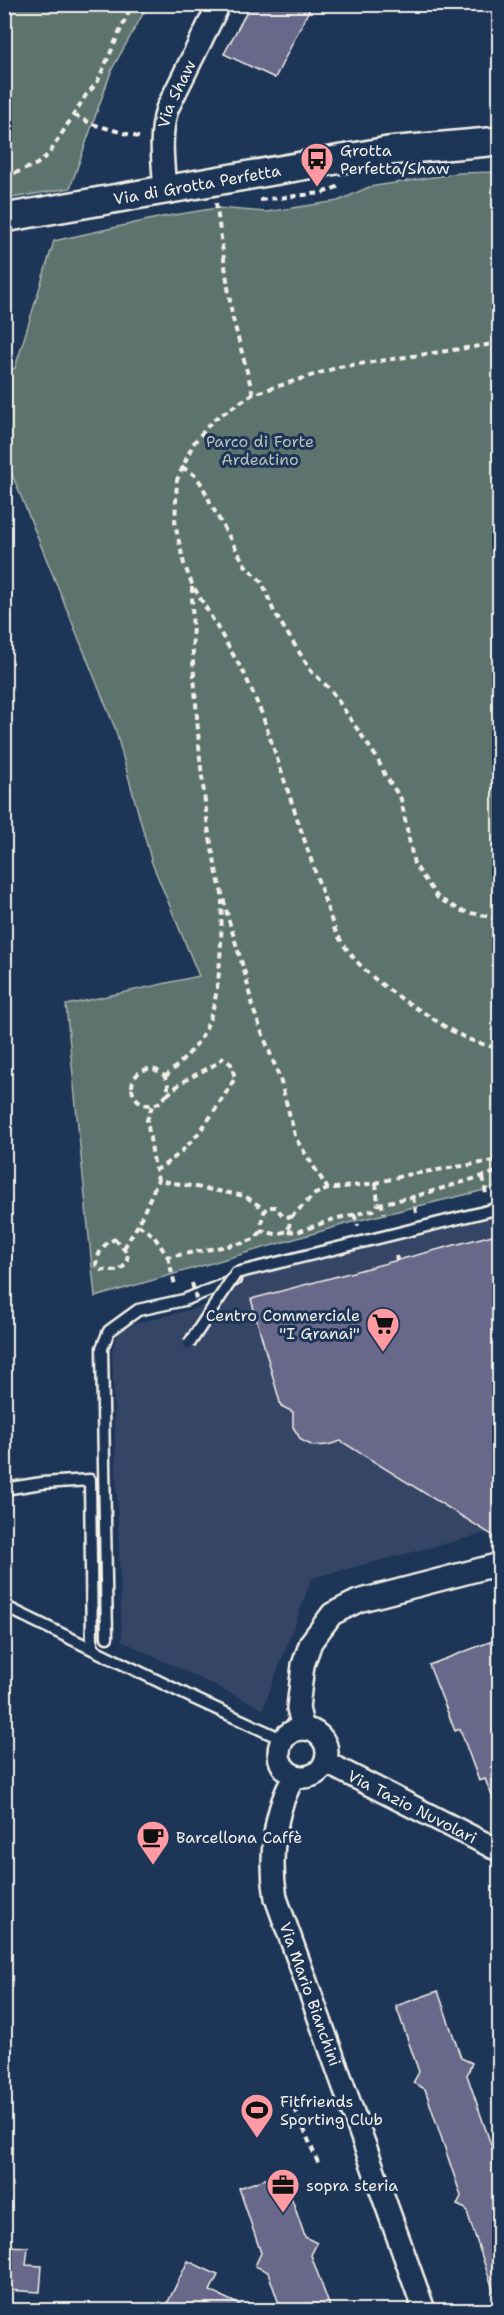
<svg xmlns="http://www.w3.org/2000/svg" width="504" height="2315" font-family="'Shantell Sans',sans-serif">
  <rect width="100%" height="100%" fill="#1d3557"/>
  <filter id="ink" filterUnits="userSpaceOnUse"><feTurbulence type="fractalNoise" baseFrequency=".0167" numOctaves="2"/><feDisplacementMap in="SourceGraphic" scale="12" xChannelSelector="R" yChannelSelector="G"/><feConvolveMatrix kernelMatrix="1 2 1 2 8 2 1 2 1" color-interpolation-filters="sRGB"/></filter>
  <g filter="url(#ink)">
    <path fill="#344466" d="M499,1202V1530L312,1578L263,1709L122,1641L112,1351L117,1335L125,1326L136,1323L209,1305L231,1269Z"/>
    <path fill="#5d736e" stroke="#a8b2ab" stroke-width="1.5" d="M5,4L148,5L112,69L70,188L5,199Z
      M499,172V1185L485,1190L356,1221L95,1297L66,1005L199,976L152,863L115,728L5,457V372L15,368L54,241L162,217L217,208L266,212L338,201L369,187L459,173Z"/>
    <path fill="#68678a" stroke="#f4f1e8" stroke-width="1.5" d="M251,4H312L275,78L224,54Z
      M500,1233V1540L341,1441L328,1445L313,1446L301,1440L293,1427V1412L281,1406L251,1299Z
      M500,1638V1813H499L485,1779L479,1781L460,1729L455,1731L429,1665Z
      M438,1991L461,2058L472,2063L467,2075L500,2171V2298H496L466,2209L457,2205L461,2196L425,2089L413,2083L419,2072L396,2006Z
      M283,2173L305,2237L317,2243L311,2255L331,2310H281L268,2272L255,2266L261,2253L239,2188Z
      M6,2246L28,2247L26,2265L42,2266L40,2292L4,2290Z
      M188,2261L218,2275L210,2291L251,2310H164Z"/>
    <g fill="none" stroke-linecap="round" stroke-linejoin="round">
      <g stroke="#f4f1e8" stroke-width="15">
        <path id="service" d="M4,1489L42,1483L90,1480L92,1648
          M4,1606L195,1699L282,1739
          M107,1637L102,1348L109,1331L138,1310L184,1300L235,1280"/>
      </g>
      <g stroke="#f4f1e8" stroke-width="26">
        <g id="minor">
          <path id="s1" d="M165,190C163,162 159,136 167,109L219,4"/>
          <path d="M303,1729L298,1708L303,1665L311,1642L332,1614L358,1601L500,1564"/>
          <circle cx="303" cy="1753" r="24"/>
          <path id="s2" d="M325,1762L500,1851"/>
          <path id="s3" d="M295,1776C274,1808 269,1860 276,1898L424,2310"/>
        </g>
      </g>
      <g stroke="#f4f1e8" stroke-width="32">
        <g id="tertiary">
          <path id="s4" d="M4,218L388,151L500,141"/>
        </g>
      </g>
      <path stroke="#f4f1e8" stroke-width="4" stroke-dasharray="6 4.5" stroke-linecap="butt" d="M74,115L92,124L141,138
        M4,175L18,172L37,164L49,154L86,95L97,83L132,4
        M260,200L322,193L340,186
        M216,203L232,315L253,394
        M500,343L339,367L253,394L213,420L193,444L177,480L175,524L184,564L192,584L245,675L262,714L334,928C354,968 387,990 424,1013C436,1020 447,1029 460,1035C472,1042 487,1045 500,1049
        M182,467L196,476L202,485L214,510L245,565L262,582L274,612L311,671L330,689L377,758L385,775L401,799L414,864L438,898L462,911L500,919
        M192,587L193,661L200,759L208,828L217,874L229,921L246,977L252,1006L280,1079L296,1139L328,1189
        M132 1087a18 18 0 1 1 36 0a18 18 0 1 1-36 0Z
        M165,1077C181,1062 197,1048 206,1028C222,994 221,937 222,900
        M167,1095L182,1082L214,1065L223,1058L231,1064L235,1078C213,1114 193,1149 156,1170L158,1180L245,1196L264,1209
        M152,1106L147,1120L155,1169
        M483,1177L486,1194
        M376,1183L378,1204L413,1197L500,1171
        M413,1197L416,1213
        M381,1202L384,1213
        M270,1207H276L283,1216L291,1217L288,1231L276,1234L262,1231C262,1222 260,1212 270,1207Z
        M354,1214L358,1226
        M291,1217L315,1194L328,1189L376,1183L406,1175L500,1160
        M138,1225L153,1235L168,1257L243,1243L254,1239L262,1231
        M288,1231L297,1232L334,1219L374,1210L378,1204
        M115,1239L128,1254L126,1264L119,1271L101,1270L96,1264C99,1251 103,1244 115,1239Z
        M124,1248L138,1225L158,1180
        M396,1256L397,1260
        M168,1257L175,1285
        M291,2099L319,2165"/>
      <use href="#service" stroke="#1d3557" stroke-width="10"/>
      <use href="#minor" stroke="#1d3557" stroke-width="21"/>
      <use href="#tertiary" stroke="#1d3557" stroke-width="27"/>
      <g stroke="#f4f1e8" stroke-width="15" stroke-linecap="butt">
        <path id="service-bridge" d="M189,1344L236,1273L500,1208"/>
      </g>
      <path stroke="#f4f1e8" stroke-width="4" stroke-dasharray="6 4.5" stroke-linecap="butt" d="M192,1283L197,1302"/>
      <use href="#service-bridge" stroke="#1d3557" stroke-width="10"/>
    </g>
  </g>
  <defs>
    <g id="bus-pin" transform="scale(1.725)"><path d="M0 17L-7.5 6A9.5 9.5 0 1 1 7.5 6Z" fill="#ff9aa2" stroke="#1d3557"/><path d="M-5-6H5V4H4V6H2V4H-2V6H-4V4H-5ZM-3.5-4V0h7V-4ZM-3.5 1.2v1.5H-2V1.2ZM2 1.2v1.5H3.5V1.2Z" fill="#111"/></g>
    <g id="supermarket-pin" transform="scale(1.725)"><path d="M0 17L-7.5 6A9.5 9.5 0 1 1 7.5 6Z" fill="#ff9aa2" stroke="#1d3557"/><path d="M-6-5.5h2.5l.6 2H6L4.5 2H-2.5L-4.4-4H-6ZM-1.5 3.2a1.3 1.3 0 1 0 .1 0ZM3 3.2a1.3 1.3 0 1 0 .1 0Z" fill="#111"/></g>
    <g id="cafe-pin" transform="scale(1.725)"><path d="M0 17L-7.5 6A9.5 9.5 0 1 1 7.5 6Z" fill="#ff9aa2" stroke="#1d3557"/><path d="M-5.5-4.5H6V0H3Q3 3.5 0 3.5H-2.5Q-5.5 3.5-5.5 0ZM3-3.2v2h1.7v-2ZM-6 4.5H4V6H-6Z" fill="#111"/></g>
    <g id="stadium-pin" transform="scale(1.725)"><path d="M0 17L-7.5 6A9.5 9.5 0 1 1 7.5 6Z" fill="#ff9aa2" stroke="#1d3557"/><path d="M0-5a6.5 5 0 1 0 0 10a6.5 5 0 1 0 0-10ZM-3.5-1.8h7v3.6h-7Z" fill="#111"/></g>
    <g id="office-pin" transform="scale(1.725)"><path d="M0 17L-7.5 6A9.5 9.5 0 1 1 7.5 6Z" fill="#ff9aa2" stroke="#1d3557"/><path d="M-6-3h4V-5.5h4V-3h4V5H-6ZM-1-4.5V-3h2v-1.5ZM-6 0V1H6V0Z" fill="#111"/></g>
  </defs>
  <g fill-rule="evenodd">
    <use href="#bus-pin" x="317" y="159"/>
    <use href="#supermarket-pin" x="383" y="1324"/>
    <use href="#cafe-pin" x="153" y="1837"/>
    <use href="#stadium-pin" x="257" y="2110"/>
    <use href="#office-pin" x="283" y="2185"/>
  </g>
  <g text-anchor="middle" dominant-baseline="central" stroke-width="6" stroke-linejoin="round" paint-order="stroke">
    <g font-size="16" fill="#f4f1e8" stroke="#1d3557">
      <text stroke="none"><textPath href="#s1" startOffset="99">Via Shaw</textPath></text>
      <text stroke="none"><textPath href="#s4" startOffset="196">Via di Grotta Perfetta</textPath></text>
      <text stroke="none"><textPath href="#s2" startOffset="98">Via Tazio Nuvolari</textPath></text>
      <text stroke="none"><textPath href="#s3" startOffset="228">Via Mario Bianchini</textPath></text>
    </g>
    <g font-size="16" fill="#f4f1e8" stroke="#1d3557" text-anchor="start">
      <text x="340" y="150">Grotta<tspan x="340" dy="18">Perfetta/Shaw</tspan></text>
      <text x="360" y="1315" text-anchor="end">Centro Commerciale<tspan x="360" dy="18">"I Granai"</tspan></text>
      <text x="176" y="1837">Barcellona Caffè</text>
      <text x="280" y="2101">Fitfriends<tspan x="280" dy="18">Sporting Club</tspan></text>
      <text x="306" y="2185">sopra steria</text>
    </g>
    <g font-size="16" fill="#b8bfb7" stroke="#1d3557">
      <text x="260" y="441">Parco di Forte<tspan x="260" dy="18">Ardeatino</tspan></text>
    </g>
  </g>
  <rect width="504" height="2315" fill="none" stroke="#1d3557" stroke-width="24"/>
  <rect x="12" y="12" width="480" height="2291" fill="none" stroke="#f4f1e8" stroke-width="2" filter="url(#ink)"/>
</svg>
